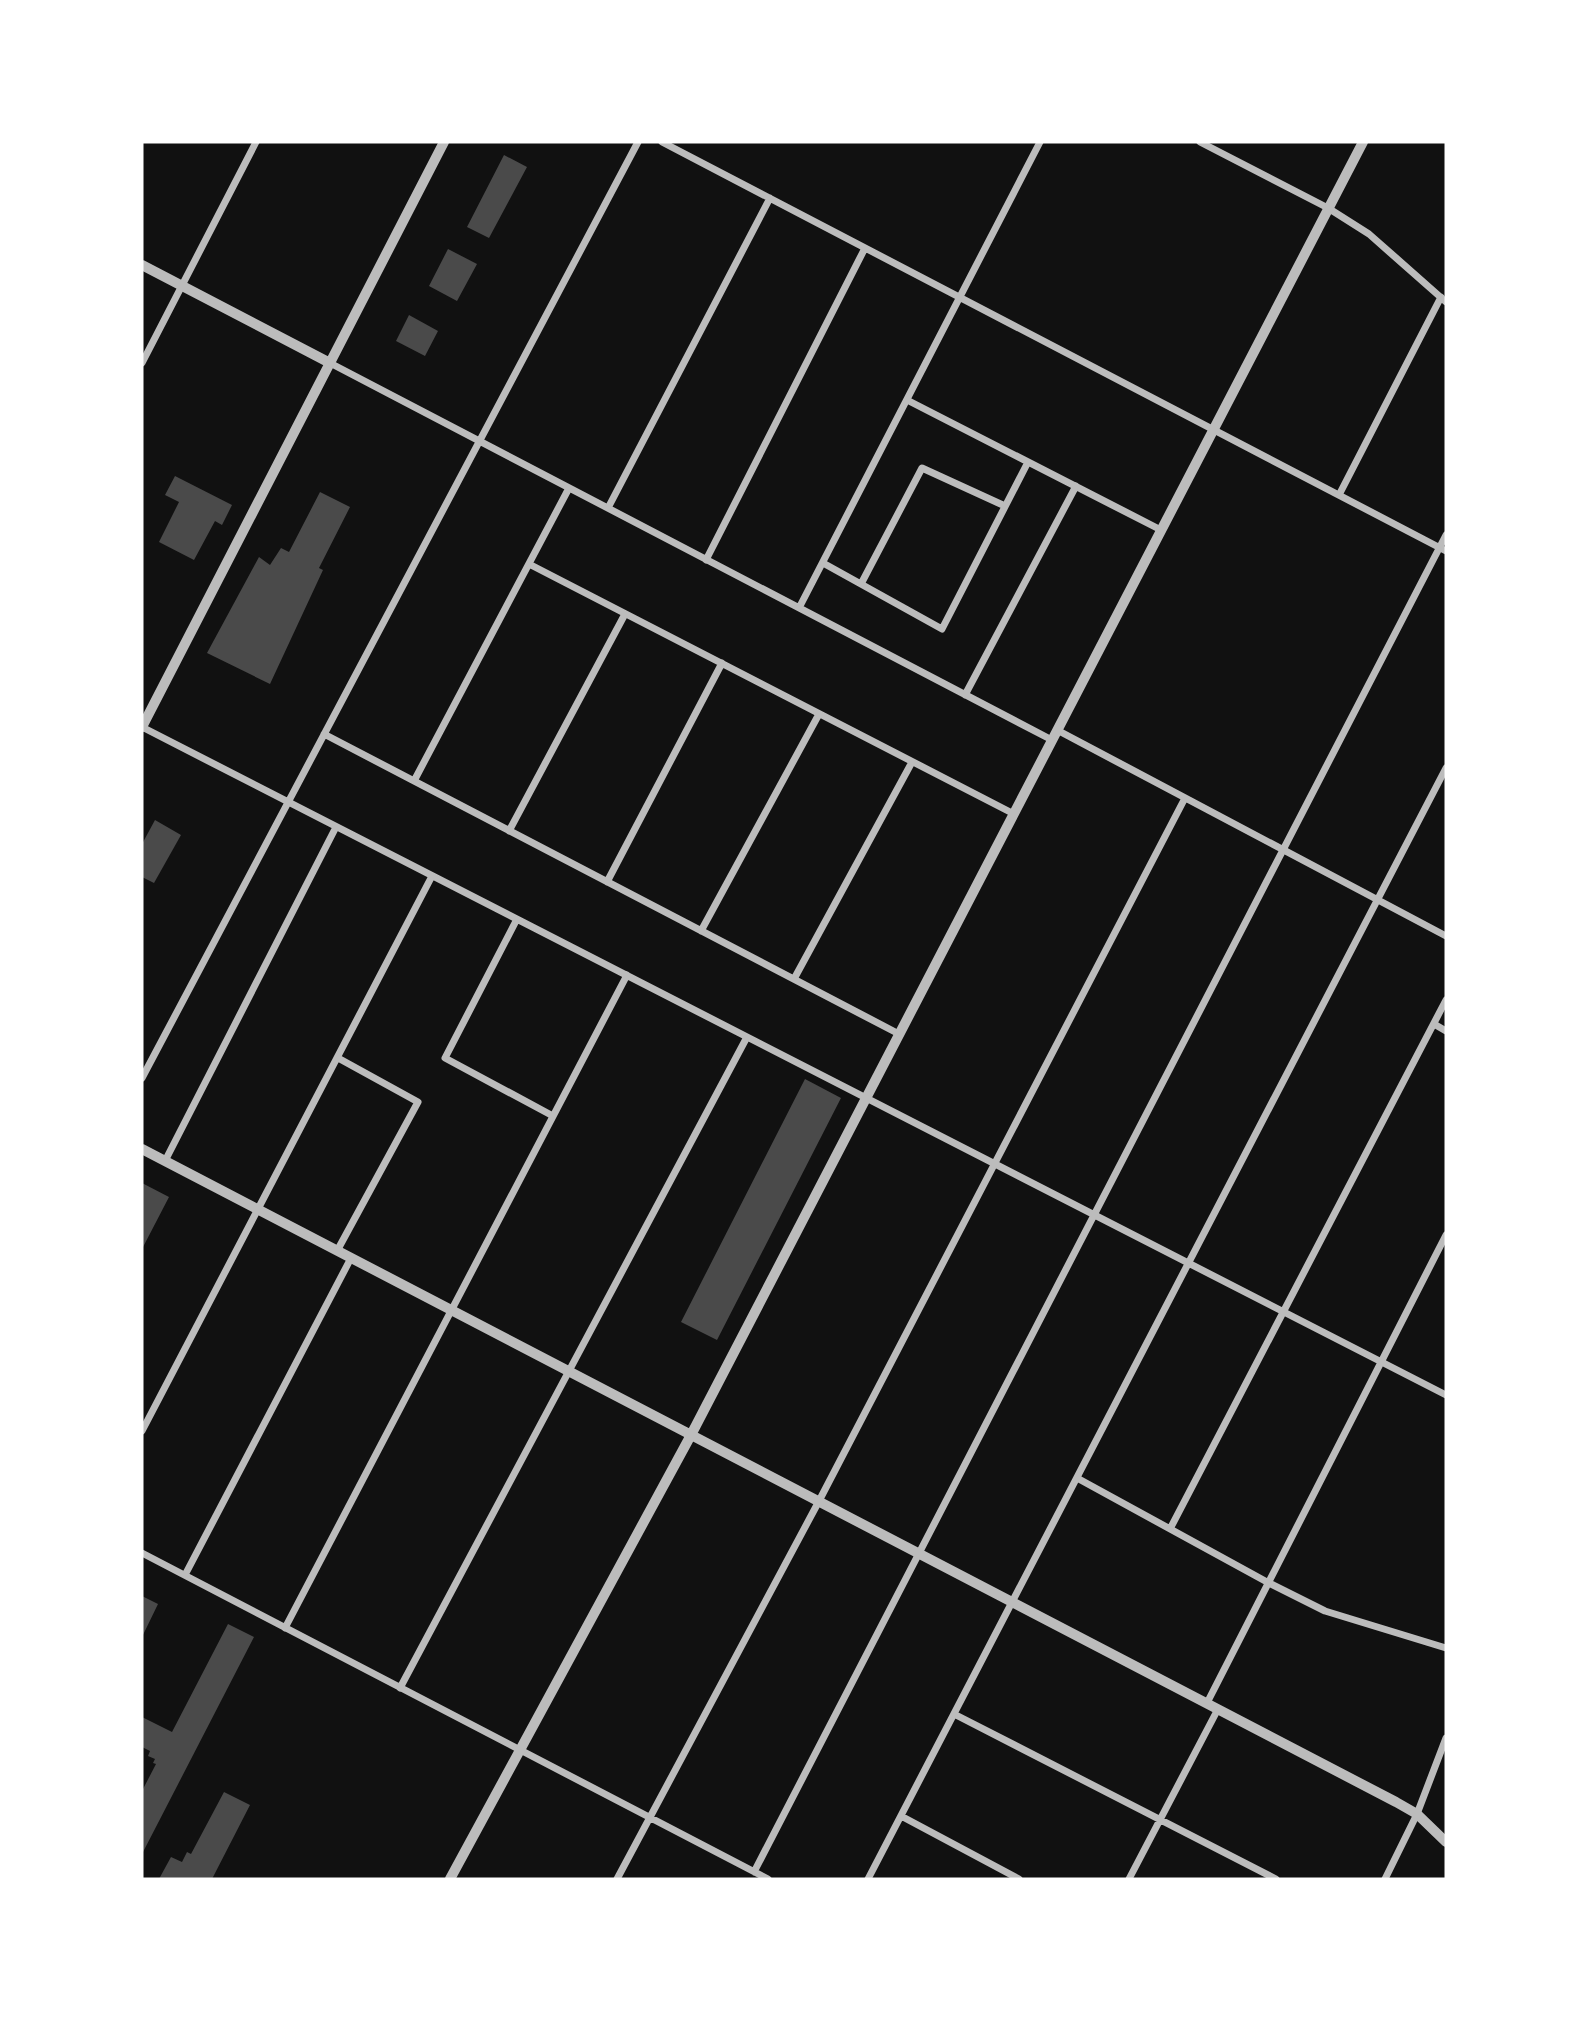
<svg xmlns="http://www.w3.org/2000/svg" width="1588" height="2021" font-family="Barlow,sans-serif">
  <rect width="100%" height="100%" fill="#111"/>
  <path fill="#4a4a4a" d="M504,155L527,167L489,238L467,227Z
    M448,249L477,264L457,301L429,286Z
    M409,315L438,331L425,356L396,341Z
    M175,476L232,505L222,525L215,521L194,560L159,542L179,502L165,495Z
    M320,492L350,507L319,568L323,570L270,684L207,653L259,557L270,565L281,548L289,552Z
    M155,820L181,835L154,883L142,877V844Z
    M805,1079L841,1098L717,1340L681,1322Z
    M142,1183L169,1197L142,1249Z
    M142,1596L158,1604L142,1637Z
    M228,1624L254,1637L142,1854V1791L156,1764L153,1763L155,1759L148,1756L150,1751L142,1747V1717L172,1732Z
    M224,1792L250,1805L212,1879H159L171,1857L182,1862L187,1852L191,1854Z"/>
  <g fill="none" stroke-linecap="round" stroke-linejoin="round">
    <path stroke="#bcbcbc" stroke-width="7" d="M662,142L1446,551
      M1200,142L1328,208L1369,234L1446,302
      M142,363L256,142
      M330,363L1052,740
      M907,400L1161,530
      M1339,495L1441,297
      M608,508L770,198
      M706,560L865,248
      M823,563L942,629L1028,462
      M529,564L1014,814
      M861,584L922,468L1005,506
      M799,608L1040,142
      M965,695L1076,486
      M142,727L1446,1395
      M1057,730L1446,936
      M324,734L899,1034
      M414,781L569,488
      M509,831L625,614
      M607,882L722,663
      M517,919L445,1058L553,1116
      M701,931L819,714
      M794,979L912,762
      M1434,1024L1446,1031
      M142,1078L638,142
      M165,1161L336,827
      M337,1251L418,1102L338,1058
      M142,1431L432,876
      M1077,1478L1267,1582L1325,1611L1446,1648
      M1170,1529L1446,1000
      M142,1553L768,1879
      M185,1575L351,1258
      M285,1628L627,975
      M400,1688L747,1037
      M1207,1703L1446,1235
      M954,1714L1276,1879
      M901,1816L1019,1879
      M754,1872L1446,535
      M617,1879L819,1501L1185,798
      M868,1879L1446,768
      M1129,1879L1218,1709
      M1385,1879L1417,1814L1446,1738"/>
    <path stroke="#bcbcbc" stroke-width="10" d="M142,265L330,363
      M142,727L444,142
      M142,1149L1396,1802L1417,1814L1446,1842
      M450,1879L691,1435L1363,142"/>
  </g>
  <rect width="1588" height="2021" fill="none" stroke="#ffffff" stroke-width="287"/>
</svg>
